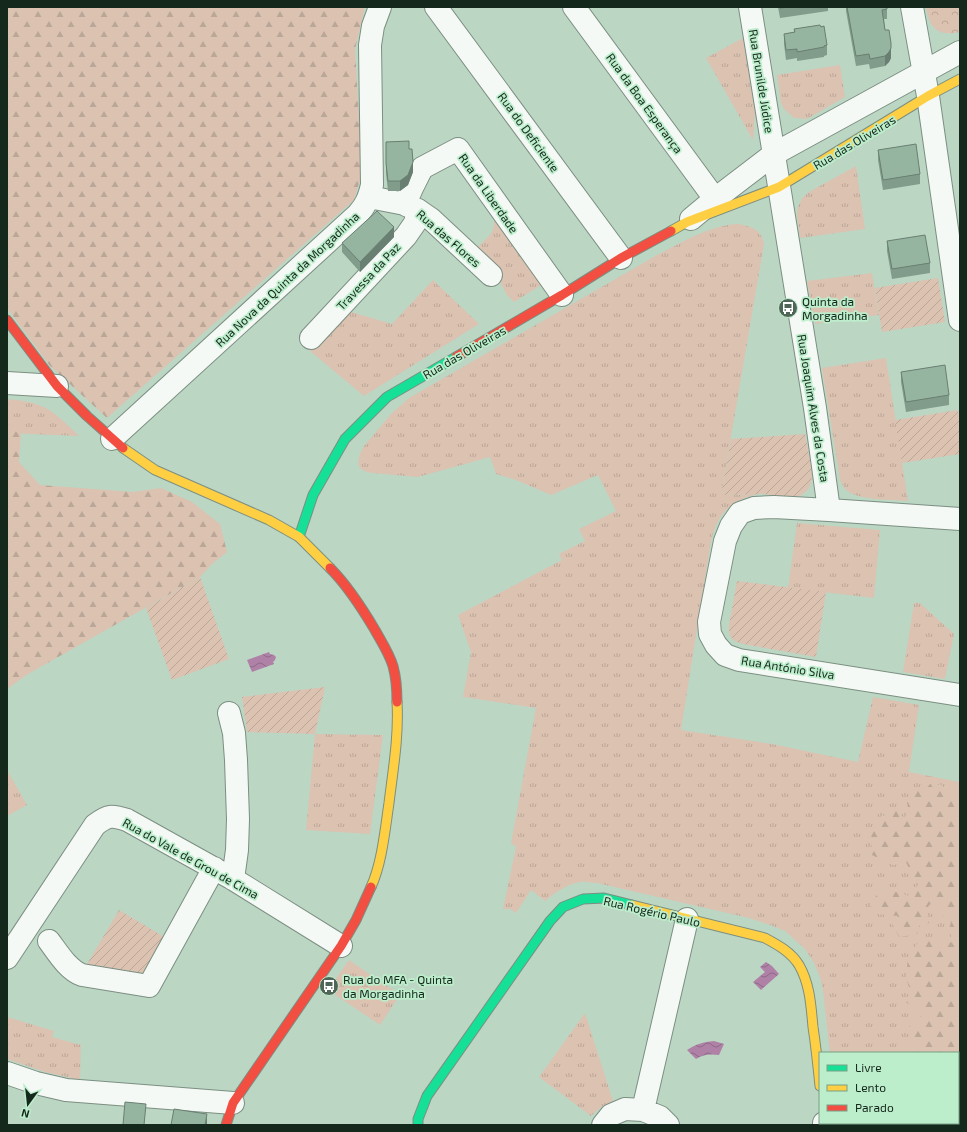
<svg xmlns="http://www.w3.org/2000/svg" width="967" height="1132" font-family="'Exo 2',sans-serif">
  <defs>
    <pattern id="grass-tufts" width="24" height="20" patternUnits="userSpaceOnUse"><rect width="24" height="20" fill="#dbc2b1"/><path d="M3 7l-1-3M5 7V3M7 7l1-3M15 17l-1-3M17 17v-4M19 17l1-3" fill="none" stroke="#bba798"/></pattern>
    <pattern id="forest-firs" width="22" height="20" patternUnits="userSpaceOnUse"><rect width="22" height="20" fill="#dbc2b1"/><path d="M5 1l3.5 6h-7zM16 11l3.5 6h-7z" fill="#bba798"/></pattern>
    <pattern id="park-crowns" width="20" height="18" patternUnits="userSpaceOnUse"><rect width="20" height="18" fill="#dbc2b1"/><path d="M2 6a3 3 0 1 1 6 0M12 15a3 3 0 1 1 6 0" fill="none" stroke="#bba798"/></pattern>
    <pattern id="garden-furrows" width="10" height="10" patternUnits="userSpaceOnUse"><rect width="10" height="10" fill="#dbc2b1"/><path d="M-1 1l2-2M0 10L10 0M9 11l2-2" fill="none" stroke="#bba798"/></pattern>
    <pattern id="water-waves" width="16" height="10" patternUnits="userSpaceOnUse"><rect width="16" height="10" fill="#af81a7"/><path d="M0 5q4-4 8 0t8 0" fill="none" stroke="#8d6a87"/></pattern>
  </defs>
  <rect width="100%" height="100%" fill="#bcd6c4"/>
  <path fill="url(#grass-tufts)" d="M743,38L755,113L753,140L706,58Z
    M840,65L845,97L807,119L794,118L784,109L781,103L777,75Z
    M856,166L865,229L800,238L797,215L798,207L802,198L809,192Z
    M493,211L543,284L514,302L507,295L499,280L503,275L476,249C491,234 497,233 493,211Z
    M739,224C752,227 761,229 764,244L721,495L759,494C731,500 718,512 711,541L681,730L772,744L858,762L873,697L919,705L909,772L960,782V1125H856L855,1123H958V1053H830L823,991L820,977L814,963L805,949L785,931L770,925L749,918L597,883C592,883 586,881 581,882C567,884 556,892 545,901L531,890L516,913L510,909H503L516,847L511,843L536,708L463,697L471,652L458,615L562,560L559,554L585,541L579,529L616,511L598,475L551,495L516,480L496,474L490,457L418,477L372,473L364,471L360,468L358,464L360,453L364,446L392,413L409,398L657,255C683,242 710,225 739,224Z
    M872,273L879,315L815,324L807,281Z
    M433,280L479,324L364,396L310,351L348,311L392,324Z
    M886,358L908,501C893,500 861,500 849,492C844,489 842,484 840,480L822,368Z
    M7,399C46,402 53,411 79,436L7,433Z
    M797,523L880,530L874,598L788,588Z
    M914,603H920L954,634L945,679L903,672Z
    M315,734L383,735L370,834L306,830Z
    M7,770L27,805L7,816Z
    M349,960L400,995L380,1025L328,990Z
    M585,1013L613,1101L601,1107L591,1116L539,1077Z
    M7,1017L54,1031L52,1037L81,1045L80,1080L45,1072L7,1059Z"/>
  <path fill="url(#forest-firs)" d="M7,7H365L355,49L362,173L354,200L107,418L50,366L7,308Z
    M7,431L21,432L19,462L40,485L133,492L161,488L192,502L220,524L227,552L212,564L200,577L28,674L7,689Z
    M930,784L941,785L949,792L960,787V1125H906L912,1123H958V1053H910L914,1049L908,1038L910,1024L923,1015L906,1002L910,990L906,978L908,957L919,941L941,938L953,943L949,929L951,922L942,920L944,912L930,904L926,910L929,923L919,926L917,934L899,937L892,923L898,916L878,914L870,905L878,893L896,892L913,897L915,888L921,882L914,879L906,862L893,865L872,855L871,837L880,817L897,810L904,818L909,811L907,803L911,790L923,788L925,790Z"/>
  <path fill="url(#park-crowns)" d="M926,7H960V32C938,37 929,28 926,7Z"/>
  <path fill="url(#garden-furrows)" d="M938,278L945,322L882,332L875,288Z
    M958,410L960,420V454L902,463L895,420Z
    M805,434C807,446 814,472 811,483C809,489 805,494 799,496C789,499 772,495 762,494C748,494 734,495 721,495L731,439Z
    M200,577L229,659L172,680L146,608Z
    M737,581L826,592L816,657L743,644C732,641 728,638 729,625Z
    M325,687L315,734L247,732L242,697Z
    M119,910L166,938L141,981L83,971Z"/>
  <path fill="url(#water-waves)" d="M269,652L270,654L274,655L276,657L275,660L273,662L274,664L252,672L247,660Z
    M766,962L772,966L779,974L761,990L753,982L765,972L760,967Z
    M714,1041L724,1044L719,1055C710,1054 704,1054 696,1059L687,1050C696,1044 703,1042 714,1041Z"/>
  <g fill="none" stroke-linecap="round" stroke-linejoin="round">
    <g stroke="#7b8f81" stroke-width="24">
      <path id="street" d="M436,7L621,258
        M574,7L715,199
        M750,7L815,408L829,510
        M912,7L928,96L960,320
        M369,197L405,204L412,188L422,168L458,149L562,295
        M406,205L418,210L431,219L491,275
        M691,219L715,199L774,154L960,52
        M311,338L406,236L415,223L418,210
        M7,383L57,386
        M112,439L358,214C366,205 369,198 372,185L370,45L373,26L380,7
        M960,519L829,510L774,507L754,508L740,513L731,526L725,541L709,622L710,634L716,645L725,655L739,660L960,695
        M229,713L234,733L236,760L238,819L237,850L233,879
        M49,941C58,953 68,970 82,975L149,986L214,868
        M7,958L95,825C108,815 112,815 127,820L233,879L341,946
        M7,1073L36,1083L66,1090L233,1103
        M643,1110L687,919
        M824,1123L825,1125
        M603,1125L611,1115L625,1109L643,1110L660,1117L668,1125"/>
    </g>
    <g stroke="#7b8f81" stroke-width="11">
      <path id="fast" d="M299,537L313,495L345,439L387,397L456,357
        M418,1125V1119L427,1096L550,921L563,907L583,899L604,898L632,905"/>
    </g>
    <g stroke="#7b8f81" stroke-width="11">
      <path id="slow" d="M671,231L687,222L779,187L928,96L960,79
        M123,448L155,470L269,520L299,537L330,568
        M371,887C382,863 385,830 389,803C393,770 399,736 397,702
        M632,905L765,938C778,945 791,952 799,965C810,984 811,1006 813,1027C816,1047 818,1066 820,1086"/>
    </g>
    <g stroke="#7b8f81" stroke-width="11">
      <path id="jam" d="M7,320L57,386L87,416L123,448
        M456,357L562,295L621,258L671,231
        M330,568C348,586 362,608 375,630C381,641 389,653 393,666C396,677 397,691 397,702
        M226,1125L233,1103L341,946L356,920L371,887"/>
    </g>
    <use href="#street" stroke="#f5f9f6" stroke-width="22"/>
    <use href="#fast" stroke="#16e098" stroke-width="9"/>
    <use href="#slow" stroke="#ffcf43" stroke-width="9"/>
    <use href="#jam" stroke="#f24e42" stroke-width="9"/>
  </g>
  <path fill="#819c8a" d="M778,7H828V11L780,18Z
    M846,7H887V19H884L885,30L891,53V58L889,62L885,66L870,69L869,64L856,66L846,11Z
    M794,29L827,45V55L824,56V57L797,61V58L786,60L784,44V34L794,32Z
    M386,142L409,149L413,172L408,185L400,191H388L386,173Z
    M878,150L920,174V184L883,190L878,160Z
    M394,237L360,272L342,252V243Z
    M887,241L930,263V273L892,279L887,251Z
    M901,372L949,395V405L906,412L901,382Z"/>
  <path fill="#697f71" d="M891,43V58L889,62L885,66V56Z
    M413,162V172L408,185L400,191V181Z
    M394,227V237L360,272V262Z
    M207,1114V1125H205Z"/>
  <path fill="#96b5a1" stroke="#697f71" d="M780,7H790L780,8Z
    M847,7H887V9L882,10L885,30H889L891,43V48L889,52L885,56L870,59L869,54L856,56Z
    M820,25L821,27L824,26L827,45L824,46V47L797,52V49L786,50L784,34L795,32L794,29Z
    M409,141V149H412L413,162L408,175L400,181H388L386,163V142Z
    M916,144L920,174L883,180L878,150Z
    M377,211L394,227L360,262L342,243Z
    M925,235L930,263L892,269L887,241Z
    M945,365L949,395L906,402L901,372Z
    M125,1102L146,1104L144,1125H123Z
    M174,1109L207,1114L205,1125H171Z"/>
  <defs>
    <g id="bus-disc" transform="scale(1)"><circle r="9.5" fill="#4f6557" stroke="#bdeecc"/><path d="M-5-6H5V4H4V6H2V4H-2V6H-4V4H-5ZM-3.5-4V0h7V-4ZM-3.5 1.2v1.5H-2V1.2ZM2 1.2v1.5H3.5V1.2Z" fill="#fff"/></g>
  </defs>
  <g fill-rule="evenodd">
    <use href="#bus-disc" x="788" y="308"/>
    <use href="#bus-disc" x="329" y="986"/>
  </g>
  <g text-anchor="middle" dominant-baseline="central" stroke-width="3.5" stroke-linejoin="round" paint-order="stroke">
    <g font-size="12" fill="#15281c" stroke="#bdeecc">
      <text transform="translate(762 81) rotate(81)">Rua Brunilde Júdice</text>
      <text transform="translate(645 103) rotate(54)">Rua da Boa Esperança</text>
      <text transform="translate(529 132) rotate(54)">Rua do Deficiente</text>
      <text transform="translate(854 142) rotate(-31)">Rua das Oliveiras</text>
      <text transform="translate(489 193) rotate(55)">Rua da Liberdade</text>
      <text transform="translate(449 238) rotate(41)">Rua das Flores</text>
      <text transform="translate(368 276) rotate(-47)">Travessa da Paz</text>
      <text transform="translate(287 279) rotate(-43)">Rua Nova da Quinta da Morgadinha</text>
      <text transform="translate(464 352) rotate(-30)">Rua das Oliveiras</text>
      <text transform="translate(814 408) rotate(81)">Rua Joaquim Alves da Costa</text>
      <text transform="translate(788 667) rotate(9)">Rua António Silva</text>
      <text transform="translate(191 858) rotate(29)">Rua do Vale de Grou de Cima</text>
      <text transform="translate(652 911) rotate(13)">Rua Rogério Paulo</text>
    </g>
    <g font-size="12" fill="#15281c" stroke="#bdeecc" text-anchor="start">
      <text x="802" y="301">Quinta da<tspan x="802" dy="14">Morgadinha</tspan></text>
      <text x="343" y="979">Rua do MFA - Quinta<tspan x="343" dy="14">da Morgadinha</tspan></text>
    </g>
  </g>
  <rect width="967" height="1132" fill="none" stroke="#15281c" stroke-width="16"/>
  <rect x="819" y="1052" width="140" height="72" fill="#bdeecc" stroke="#7a9f86"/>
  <rect x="827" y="1065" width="20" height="6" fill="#16e098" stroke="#7a9f86"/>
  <text x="855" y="1072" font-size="12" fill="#15281c">Livre</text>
  <rect x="827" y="1085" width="20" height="6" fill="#ffcf43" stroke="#7a9f86"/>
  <text x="855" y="1092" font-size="12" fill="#15281c">Lento</text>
  <rect x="827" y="1105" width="20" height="6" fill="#f24e42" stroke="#7a9f86"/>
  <text x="855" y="1112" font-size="12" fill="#15281c">Parado</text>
  <g transform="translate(28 1104) rotate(195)" stroke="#bdeecc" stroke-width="3" paint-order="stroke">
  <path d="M0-3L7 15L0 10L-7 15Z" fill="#15281c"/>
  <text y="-6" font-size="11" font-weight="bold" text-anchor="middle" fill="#15281c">N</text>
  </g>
</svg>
